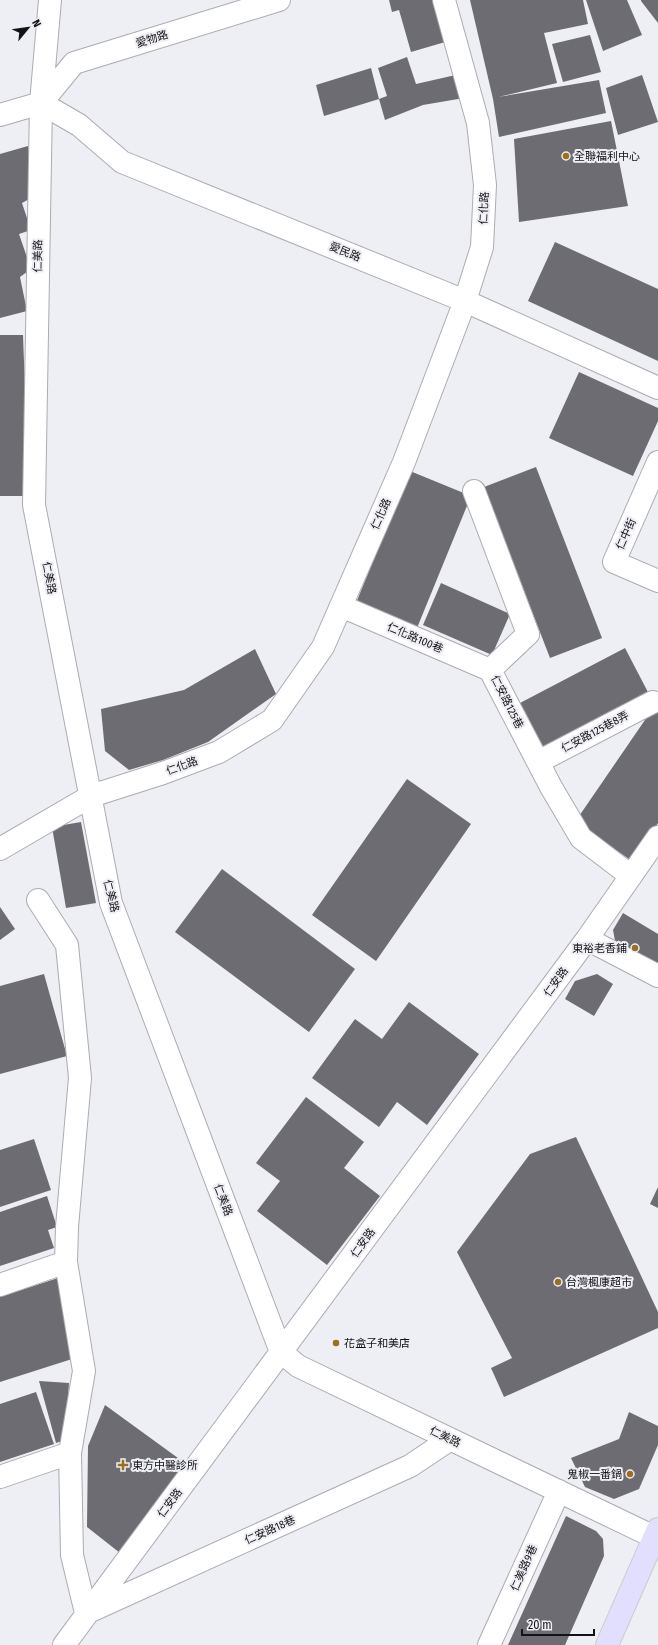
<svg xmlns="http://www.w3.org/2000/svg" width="658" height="1645" font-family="'Fira Sans Condensed','Noto Sans TC',sans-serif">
  <rect width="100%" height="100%" fill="#eeeef5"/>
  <path fill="#6d6c72" d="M389,0H438L452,40L411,52L399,10L392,12Z
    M470,0H583L588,24L544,33L557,83L498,97L599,80L606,113L499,137L493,99Z
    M586,0H627L642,35L603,51Z
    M641,0H658V23L641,1Z
    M590,35L601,72L563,82L552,44Z
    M407,57L416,84L460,74L464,98L423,105L385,120L379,99L324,116L316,85L371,68L379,99L387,96L378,68Z
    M642,75L658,122L618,135L606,88Z
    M611,121L628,206L519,222L514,139Z
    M28,146L33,197L22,203L31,230L19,234L31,269L20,277L27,311L0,318V154Z
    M555,242L658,289V361L528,301Z
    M0,335H23L29,496H0Z
    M579,372L658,408V421L633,476L549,438Z
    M536,467L602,638L550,658L484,487Z
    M410,471L471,496L417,628L356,603Z
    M441,583L510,614L492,655L423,625Z
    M625,648L650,696L545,750L520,703Z
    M255,649L276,694L208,742L163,760L129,770L105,751L101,709L184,690Z
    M658,701V823L632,861L575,822Z
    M407,779L471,824L376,961L312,915Z
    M81,822L96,903L66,908L52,827Z
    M222,869L355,969L309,1032L175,932Z
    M0,907L15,929L0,940Z
    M623,913L658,934V964L655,969L616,946L613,930Z
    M44,974L67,1056L0,1074V986Z
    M597,974L613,984L594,1016L565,999L575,981Z
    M409,1002L479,1054L427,1125L397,1102L379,1127L312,1078L355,1019L382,1039Z
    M306,1097L364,1142L344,1168L380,1196L327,1265L257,1211L280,1181L256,1163Z
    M576,1137L658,1312V1328L504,1397L491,1368L512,1358L457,1252L530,1154Z
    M34,1139L51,1190L0,1207V1150Z
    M658,1187V1208L650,1204Z
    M47,1196L57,1227L48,1230L54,1248L0,1266V1212Z
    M58,1278L72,1359L0,1382V1297Z
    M39,1381L69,1383L65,1440L56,1443Z
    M36,1392L54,1444L0,1462V1404Z
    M105,1405L189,1466L120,1553L87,1527L88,1446Z
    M629,1412L658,1426V1445L639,1489L614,1499L585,1487L571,1458L619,1439Z
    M566,1516L596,1531L603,1539L604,1556L565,1645H508Z"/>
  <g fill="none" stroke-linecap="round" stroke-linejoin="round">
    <g stroke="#acabb2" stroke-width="24">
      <path id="minor" d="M50,0L41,103L34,505L111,903L281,1352L298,1366L654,1537
        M41,103L79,125L122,162L465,301L658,388
        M41,103L74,63L279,0
        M0,115L41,103
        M658,462L614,562L658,581
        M474,491L528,634L490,670
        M341,606L490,670
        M490,670L551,787L581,838L631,876
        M538,762L653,702
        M0,849L91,796L163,773L219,752L272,720L323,647L404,462L465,301L482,247L485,185L478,123L444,0
        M38,900L67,945L80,1078L67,1227L66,1262L84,1371L70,1453L72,1555L86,1613L410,1466L449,1440
        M587,939L658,976
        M0,1285L66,1262
        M0,1477L70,1453
        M64,1645L587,939L658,837
        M489,1645L559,1491"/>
    </g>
    <g stroke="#cbcbcc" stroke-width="24">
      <path id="major" d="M607,1645L658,1529"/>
    </g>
    <use href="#minor" stroke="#fff" stroke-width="22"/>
    <use href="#major" stroke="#e2dffe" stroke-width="22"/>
  </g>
  <g fill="#99701c" stroke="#eeeef5" stroke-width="1.5">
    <circle cx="566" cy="156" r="4"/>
    <circle cx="635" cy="948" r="4"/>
    <circle cx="558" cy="1282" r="4"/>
    <circle cx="336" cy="1343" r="4"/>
    <path d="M121 1459h4v4h4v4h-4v4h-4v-4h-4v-4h4z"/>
    <circle cx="630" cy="1474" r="4"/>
  </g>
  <g text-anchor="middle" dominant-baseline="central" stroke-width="4" stroke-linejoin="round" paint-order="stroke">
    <g font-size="11" fill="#131315" stroke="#eeeef5">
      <text transform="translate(152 39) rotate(-17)">愛物路</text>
      <text transform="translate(484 208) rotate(-87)">仁化路</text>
      <text transform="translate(345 252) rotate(22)">愛民路</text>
      <text transform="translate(38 256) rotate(-89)">仁美路</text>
      <text transform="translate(381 514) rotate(-66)">仁化路</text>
      <text transform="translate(626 534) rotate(-66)">仁中街</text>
      <text transform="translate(49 578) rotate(79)">仁美路</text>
      <text transform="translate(415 638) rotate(23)">仁化路100巷</text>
      <text transform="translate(507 702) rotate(63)">仁安路125巷</text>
      <text transform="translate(595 732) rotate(-28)">仁安路125巷8弄</text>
      <text transform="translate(182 766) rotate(-20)">仁化路</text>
      <text transform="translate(111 896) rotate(76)">仁美路</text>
      <text transform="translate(556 982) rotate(-54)">仁安路</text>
      <text transform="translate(223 1200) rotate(69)">仁美路</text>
      <text transform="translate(363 1243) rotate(-54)">仁安路</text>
      <text transform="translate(445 1437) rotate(26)">仁美路</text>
      <text transform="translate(170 1503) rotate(-53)">仁安路</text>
      <text transform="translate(270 1530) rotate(-24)">仁安路18巷</text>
      <text transform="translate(524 1568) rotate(-66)">仁美路9巷</text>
    </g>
    <g font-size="11" fill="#131315" stroke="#eeeef5" text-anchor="start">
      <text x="574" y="156">全聯福利中心</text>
      <text x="627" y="948" text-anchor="end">東裕老香鋪</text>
      <text x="566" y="1282">台灣楓康超市</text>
      <text x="344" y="1343">花盒子和美店</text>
      <text x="132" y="1465">東方中醫診所</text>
      <text x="622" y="1474" text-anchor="end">鬼椒一番鍋</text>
    </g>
  </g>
  <g transform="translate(28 28) rotate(61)" stroke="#eeeef5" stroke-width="3" paint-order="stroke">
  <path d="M0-3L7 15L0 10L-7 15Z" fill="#131315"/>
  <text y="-6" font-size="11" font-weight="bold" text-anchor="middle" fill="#131315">N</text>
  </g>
  <path d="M522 1629v6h72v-6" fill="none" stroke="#131315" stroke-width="2"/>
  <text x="528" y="1629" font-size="12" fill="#131315" stroke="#eeeef5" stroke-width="3" paint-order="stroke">20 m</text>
</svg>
